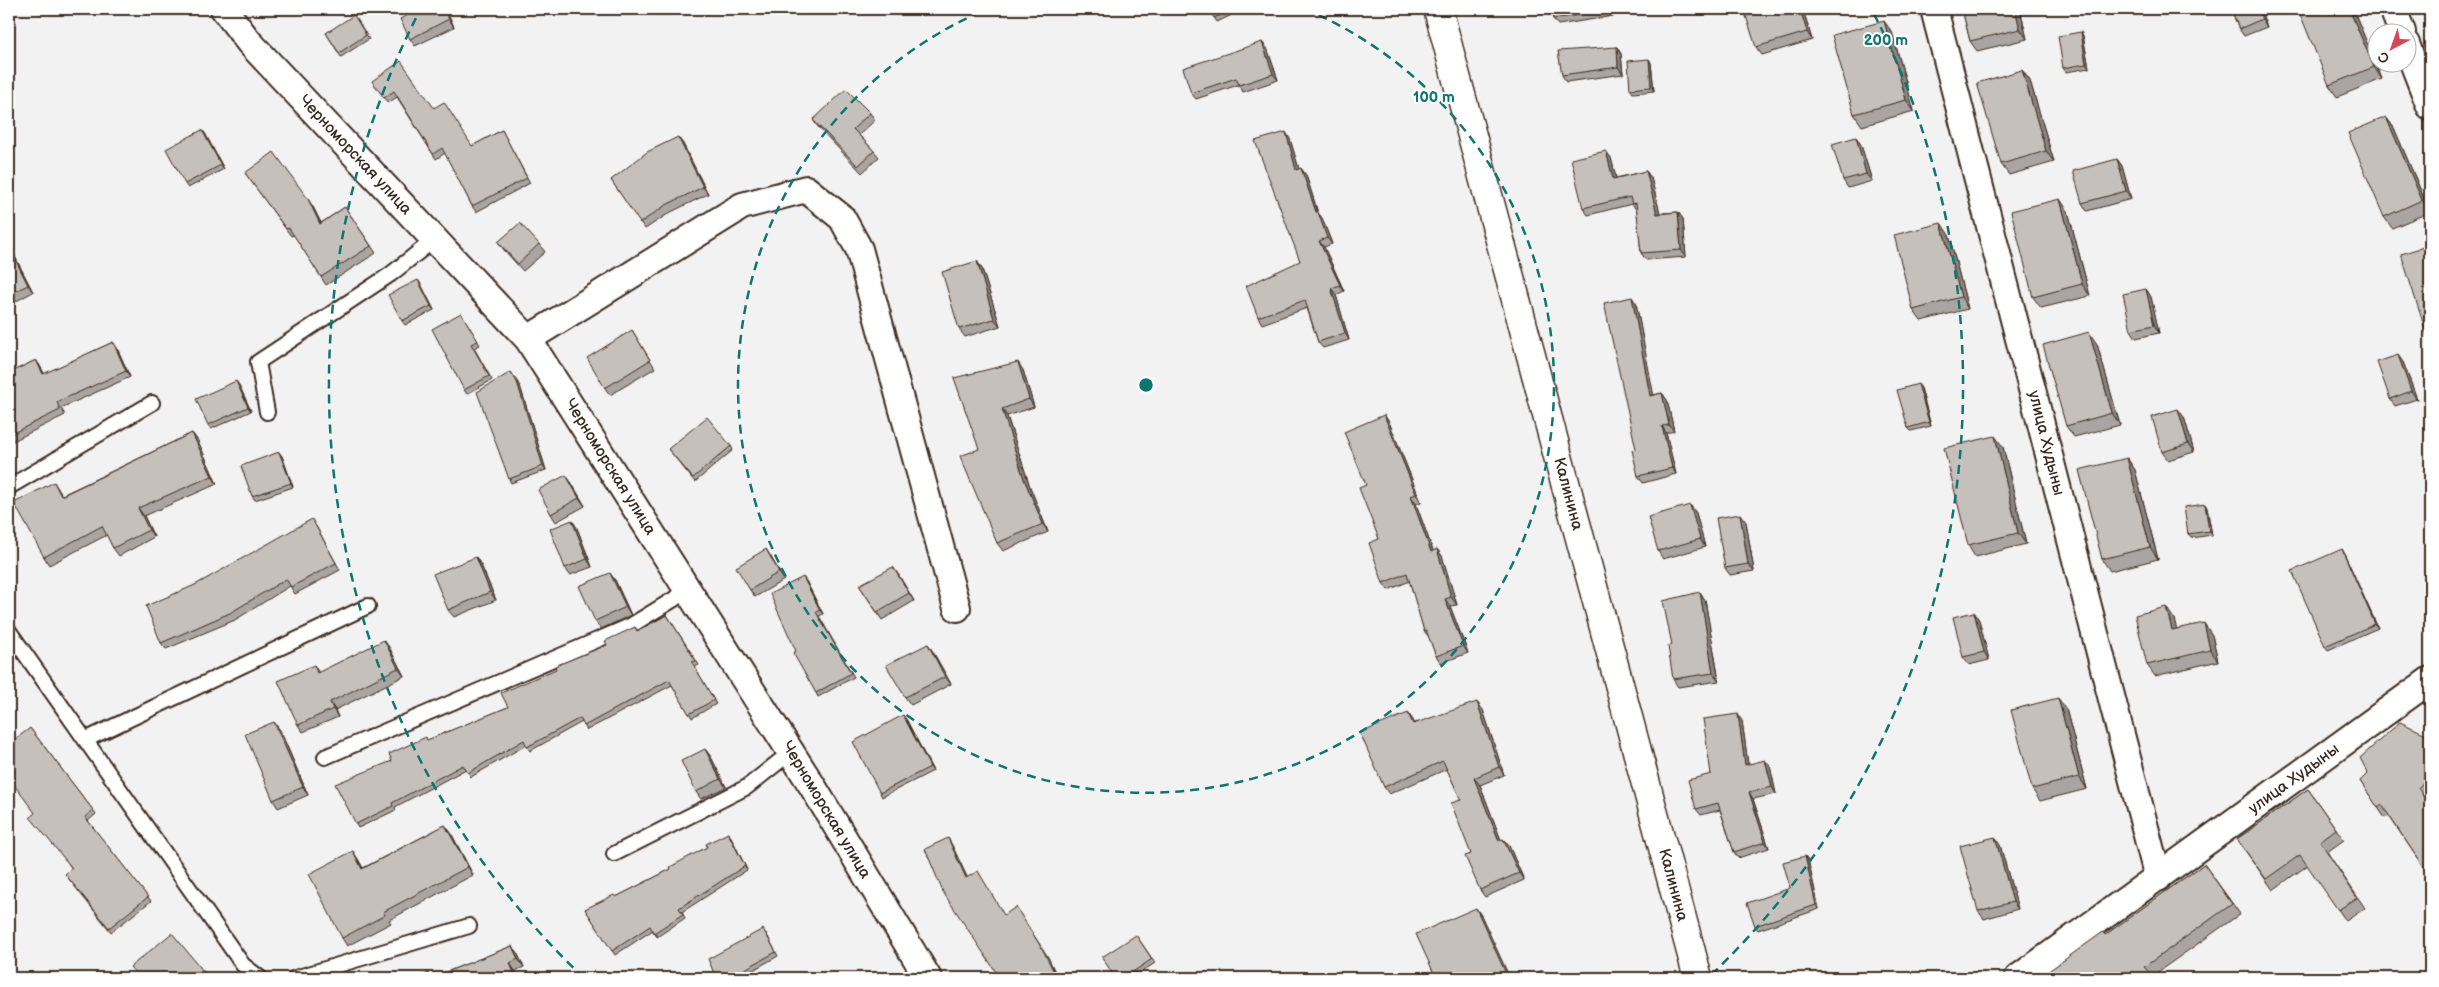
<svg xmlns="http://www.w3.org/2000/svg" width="2439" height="987" font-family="'Balsamiq Sans',sans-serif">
  <rect width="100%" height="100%" fill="#f3f2f2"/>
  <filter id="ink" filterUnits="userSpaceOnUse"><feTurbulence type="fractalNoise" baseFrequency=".02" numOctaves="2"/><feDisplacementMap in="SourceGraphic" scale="10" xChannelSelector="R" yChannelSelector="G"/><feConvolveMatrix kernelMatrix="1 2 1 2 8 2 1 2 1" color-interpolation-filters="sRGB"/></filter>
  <g filter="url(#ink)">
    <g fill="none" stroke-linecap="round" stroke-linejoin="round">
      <g stroke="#3b2a1e" stroke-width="18">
        <path id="service" d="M267,412L258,362L391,274L435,239
          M9,487L152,403
          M9,631L243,965L260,978
          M85,740L368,606
          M325,757L630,626L689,590
          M614,854L747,787L791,752
          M295,978L469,926"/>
      </g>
      <g stroke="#3b2a1e" stroke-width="30">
        <path id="minor" d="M224,9L249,42L528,339L813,787L928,978
          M1934,9L2158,878
          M2393,9L2402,32
          M2406,44L2430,106
          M528,339L742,206L806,189L842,218L859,249L957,608
          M2018,978L2430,680"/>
      </g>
      <g stroke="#3b2a1e" stroke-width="31">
        <path id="tertiary" d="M1438,9L1698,978"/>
      </g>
      <use href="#service" stroke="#fff" stroke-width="14"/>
      <use href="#minor" stroke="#fff" stroke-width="26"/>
      <use href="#tertiary" stroke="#fff" stroke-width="28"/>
    </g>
    <path fill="#aaa5a3" stroke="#3b2a1e" d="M420,9H446L454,27L415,46L410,39Z
      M1209,9H1238L1240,11L1217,22Z
      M1552,9H1643L1644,11L1558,25L1553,19Z
      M1803,9L1812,40L1762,55L1756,47Z
      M1962,9H2020L2027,39L1977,51L1970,41Z
      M2231,9H2260L2267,27L2244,36L2239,29Z
      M2353,9L2382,79L2337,97L2329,85Z
      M357,19L369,39L341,57L326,33Z
      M1892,32L1914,111L1862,126L1854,114Z
      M2081,32L2083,36L2089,68L2066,72L2063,68Z
      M1262,42L1267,48L1278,80L1243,92L1238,85L1196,99L1191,93Z
      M1617,47L1621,54L1623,74L1566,82L1562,75Z
      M1649,59L1651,63L1654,91L1633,93L1630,89Z
      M2022,70L2030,81L2054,162L2009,175L2001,164Z
      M372,81L434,108L472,146L502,130L505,136L530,183L476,212L472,206L445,153L436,159L397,97L388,103Z
      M870,113L875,120L859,135L874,151L879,157L862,173L818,127L813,120Z
      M2386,117L2394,128L2430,212L2392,228L2384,217Z
      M202,130L224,169L188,188L185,184Z
      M678,137L683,144L708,194L671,212L645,229L611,180Z
      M1856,137L1861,145L1872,181L1848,188L1843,180Z
      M1290,139L1299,169L1306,175L1318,213L1322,218L1332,244L1324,247L1344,291L1336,295L1349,340L1323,348L1318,342L1307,308L1262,324L1258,317L1300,261Z
      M1606,151L1611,158L1616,178L1646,171L1651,178L1660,213L1678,212L1683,219L1686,257L1646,260L1641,253L1637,211L1632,204L1588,215L1583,208Z
      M2117,159L2122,166L2131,199L2087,211L2082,203Z
      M245,173L313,207L321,223L345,207L376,253L326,285L294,235L291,236Z
      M2068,211L2090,296L2041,308L2033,297Z
      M1949,235L1968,309L1921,321L1913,310Z
      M498,242L539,244L545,252L523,271L504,250Z
      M9,245L33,292L9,305Z
      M977,261L982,269L1000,326L965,337L959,329Z
      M418,280L434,310L405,325L402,321Z
      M2146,289L2151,297L2159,333L2136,338L2131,330Z
      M1636,303L1653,395L1662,393L1667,400L1674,431L1666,433L1676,474L1643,483L1638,476L1636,449Z
      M461,313L480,345L474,348L492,380L467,394L464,390Z
      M632,330L655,368L610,395L605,388Z
      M113,342L117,348L130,377L61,408L65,415L9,443V373L36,360L40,366L44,374Z
      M2097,344L2120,425L2074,437L2066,426Z
      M2403,362L2417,399L2395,406L2390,399Z
      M1023,370L1034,407L1007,416L1030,487L1048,532L1003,551L997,543L979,449Z
      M239,385L251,411L211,429L208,425Z
      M520,386L546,470L511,483L509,479Z
      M1921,388L1931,426L1911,431L1908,428Z
      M1384,415L1389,422L1421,502L1416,504L1433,551L1437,549L1442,556L1457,605L1450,606L1468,653L1441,663L1436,656L1429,637L1424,631L1410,581L1388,590L1383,583L1379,539L1366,485Z
      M2184,417L2194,452L2168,460L2162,452Z
      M192,433L198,441L217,484L144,516L154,537L119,556L113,548L107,535L49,565L44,557L54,482L62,495Z
      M731,446L733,450L695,482L668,449Z
      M2003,447L2026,544L1975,557L1968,545Z
      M282,456L293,487L255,500L252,496Z
      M2127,458L2135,470L2158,559L2110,571L2102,559Z
      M571,482L585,506L556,522L551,514Z
      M2205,504L2207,508L2212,535L2191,538L2188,534Z
      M1690,505L1696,513L1705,547L1663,559L1658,551Z
      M572,520L577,528L592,567L570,575L565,568Z
      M1746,522L1754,571L1730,575L1725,568Z
      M316,526L340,570L295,594L290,586L235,620L166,649L161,643L195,585Z
      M766,549L784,580L755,597L750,590Z
      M2342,549L2344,553L2378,628L2328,650L2325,646Z
      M481,565L496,600L454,617L448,610Z
      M898,574L914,601L882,620L859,585Z
      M615,580L631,615L601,629L595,621Z
      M806,581L823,614L819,616L854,677L818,697L816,693L796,651Z
      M1700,592L1705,600L1719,681L1678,687L1673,679L1672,645Z
      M1974,612L1979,620L1989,660L1969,665L1963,657Z
      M667,615L699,665L695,667L716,704L692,718L672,685L587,730L582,722L530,751L526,745L471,777L466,769L395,807L396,810L358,828L356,824L392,761L428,740L508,707L556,669L607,645L635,627L638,631Z
      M2174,619L2176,629L2212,635L2218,661L2155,676L2147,665Z
      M928,644L933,652L951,684L911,705L905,697Z
      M389,647L404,676L335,710L338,717L303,732L298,725L314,665L319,673Z
      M2066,709L2087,789L2040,801L2032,789Z
      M1483,710L1504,775L1480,785L1501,840L1503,839L1509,846L1524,880L1485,897L1480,890L1471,854L1461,800L1447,769L1389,794L1384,787L1408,713L1414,723Z
      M906,719L933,771L882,797L880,793Z
      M1742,721L1748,764L1770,766L1776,794L1753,799L1769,848L1738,858L1734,852L1720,810L1701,815L1696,809L1711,774Z
      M30,728L96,814L88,821L151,901L111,932L68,878L72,869L35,813Z
      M280,730L308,795L278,808L273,800Z
      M2430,736V793L2425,798L2430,806V877L2389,816L2385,818L2360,781Z
      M705,749L711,757L726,787L701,799L696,792Z
      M2308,789L2344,840L2327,852L2365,908L2346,921L2308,865L2273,890L2237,839Z
      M445,825L451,833L473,875L389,920L391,923L347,946L342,938L358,859L363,868Z
      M728,833L731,837L747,870L682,912L685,918L657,937L653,930L615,955L585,909L616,897L671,869L707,847Z
      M2000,845L2018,909L1984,919L1978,911Z
      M1805,856L1808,860L1819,909L1758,930L1755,926L1790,888Z
      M2204,864L2240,914L2152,976L2105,935Z
      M766,933L778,956L739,978H716Z
      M1136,935L1155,963L1132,978H1115Z
      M512,946L517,953L524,967L515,971L431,978Z
      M204,972L207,976L203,978H139Z"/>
    <path fill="#8b8684" stroke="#3b2a1e" d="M444,9H446L454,27L449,19Z
      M1800,9H1803L1812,40L1807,32Z
      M2015,9H2020L2027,39L2020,29Z
      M2258,9H2260L2267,27L2262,19Z
      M2349,9H2353L2382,79L2374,67Z
      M1884,21L1892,32L1914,111L1906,100Z
      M2081,32L2083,36L2089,68L2086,64Z
      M1262,42L1267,48L1278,80L1273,74Z
      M1617,47L1621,54L1623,74L1618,67Z
      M1649,59L1651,63L1654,91L1651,87Z
      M2022,70L2030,81L2054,162L2046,151Z
      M2386,117L2394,128L2430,212L2422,200Z
      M202,130L205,133L224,169L221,165Z
      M1286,132L1290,139L1301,176L1296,170Z
      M678,137L683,144L708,194L703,187Z
      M1856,137L1861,145L1872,181L1866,174Z
      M1606,151L1611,158L1618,186L1613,179Z
      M2117,159L2122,166L2131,199L2126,191Z
      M1301,168L1306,175L1318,213L1322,218L1332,244L1327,238L1316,212Z
      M1646,171L1651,178L1662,221L1657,214Z
      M308,199L313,207L325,231L320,224Z
      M2060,199L2068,211L2090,296L2082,284Z
      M1678,212L1683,219L1686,257L1681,250Z
      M1941,223L1949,235L1968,309L1961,297Z
      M1319,241L1324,247L1344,291L1340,285Z
      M9,245L10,247L33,292L28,285L9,247Z
      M977,261L982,269L1000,326L994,319Z
      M418,280L421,284L434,310L431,306Z
      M1331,288L1336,295L1349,340L1345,333Z
      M2146,289L2151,297L2159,333L2154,325Z
      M1632,297L1636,303L1655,402L1650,396Z
      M2089,332L2097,344L2120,425L2112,413Z
      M113,342L117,348L130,377L126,371Z
      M2398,355L2403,362L2417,399L2411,391Z
      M36,360L40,366L48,380L43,374Z
      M1018,362L1023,370L1034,407L1029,399Z
      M511,372L520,386L546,470L543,466Z
      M236,381L239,385L251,411L248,407Z
      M1918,384L1921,388L1931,426L1929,422Z
      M1662,393L1667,400L1674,431L1669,425Z
      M1002,409L1007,416L1030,487L1048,532L1043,524L1024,479Z
      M2178,409L2184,417L2194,452L2188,444Z
      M1384,415L1389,422L1421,502L1416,494Z
      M1662,426L1666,433L1676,474L1672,468Z
      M192,433L198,441L217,484L212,476Z
      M1995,436L2003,447L2026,544L2018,533Z
      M279,452L282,456L293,487L291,483Z
      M2127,458L2135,470L2158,559L2150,547Z
      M566,475L571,482L585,506L579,498Z
      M1411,496L1416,504L1436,559L1431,552Z
      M2205,504L2207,508L2212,535L2209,531Z
      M1690,505L1696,513L1705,547L1700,539Z
      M138,508L144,516L154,537L149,530Z
      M1740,514L1746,522L1754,571L1748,564Z
      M572,520L577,528L592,567L587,559Z
      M766,549L771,557L784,580L779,572Z
      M1437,549L1442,556L1457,605L1451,597Z
      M2342,549L2344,553L2378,628L2375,624Z
      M476,557L481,565L496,600L490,592Z
      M893,567L898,574L914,601L909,593Z
      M610,573L615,580L631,615L626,607Z
      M803,577L806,581L823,614L820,610Z
      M1700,592L1705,600L1719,681L1713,673Z
      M1445,599L1450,606L1468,653L1463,646Z
      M2166,607L2174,619L2180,641L2172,630Z
      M1974,612L1979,620L1989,660L1984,652Z
      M2204,623L2212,635L2218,661L2210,650Z
      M384,640L389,647L404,676L398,668Z
      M928,644L933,652L951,684L945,677Z
      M2058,698L2066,709L2087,789L2079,777Z
      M330,702L335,710L338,717L333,709Z
      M1477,702L1483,710L1504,775L1499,767Z
      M1408,713L1413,720L1418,731L1413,724Z
      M1738,714L1742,721L1749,771L1745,765Z
      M903,715L906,719L933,771L930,767Z
      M274,722L280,730L308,795L303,787Z
      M705,749L711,757L726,787L720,779Z
      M1765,760L1770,766L1776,794L1772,787Z
      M1474,778L1480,785L1504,848L1499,841Z
      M1749,792L1753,799L1769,848L1765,842Z
      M445,825L451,833L473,875L468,867Z
      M728,833L731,837L747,870L745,866Z
      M1995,837L2000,845L2018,909L2013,902Z
      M948,838L952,845L971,885L966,878Z
      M1503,839L1509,846L1524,880L1519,873Z
      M353,851L358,859L367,877L362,869Z
      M1805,856L1808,860L1819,909L1816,905Z
      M1476,908L1481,915L1510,978H1508Z
      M1020,914L1048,957L1058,978H1057Z
      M512,946L517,953L524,967L518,959Z
      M510,963L515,971L518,978H516Z"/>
    <path fill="#c6c0bd" stroke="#3b2a1e" d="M420,9H444L449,19L410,39L400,19Z
      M1209,9H1234L1214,18Z
      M1552,9H1614L1553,19Z
      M1758,9H1800L1807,32L1756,47L1745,13Z
      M1962,9H2015L2020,29L1970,41Z
      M2231,9H2258L2262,19L2239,29Z
      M2298,9H2349L2374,67L2329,85Z
      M354,15L366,35L339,53L326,33Z
      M1884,21L1906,100L1854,114L1832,35Z
      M2081,32L2086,64L2063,68L2058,36Z
      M1262,42L1273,74L1239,85L1236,78L1191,93L1183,68Z
      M1617,47L1618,67L1562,75L1558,51Z
      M1649,59L1651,87L1630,89L1628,61Z
      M401,61L434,108L444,102L472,146L502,130L527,178L472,206L442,148L433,154L394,91L384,98L372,81Z
      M2022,70L2046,151L2001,164L1977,83Z
      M846,89L870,113L853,129L874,151L858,166L813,120Z
      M2386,117L2422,200L2384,217L2348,133Z
      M202,130L221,165L185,184L166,149Z
      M1286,132L1296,170L1301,168L1316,212H1318L1327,238L1319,241L1340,285L1331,288L1345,333L1318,342L1305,300L1258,317L1246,286L1300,261L1255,141Z
      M678,137L703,187L666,205L640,223L611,180L647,152Z
      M1856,137L1866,174L1843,180L1832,144Z
      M1606,151L1613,179L1646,171L1657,214L1678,212L1681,250L1641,253L1636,203L1632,204L1630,197L1583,208L1571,159Z
      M274,152L308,199L320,224L345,207L371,246L321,277L289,228L286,229L245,173Z
      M2117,159L2126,191L2082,203L2073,171Z
      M2060,199L2082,284L2033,297L2011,211Z
      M520,223L539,244L518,264L498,242Z
      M1941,223L1961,297L1913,310L1894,235Z
      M2430,245V338H2428L2401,254Z
      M9,247L28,285L9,294Z
      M977,261L994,319L959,329L942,272Z
      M418,280L431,306L402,321L388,295Z
      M2146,289L2154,325L2131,330L2123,294Z
      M1632,297L1650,396L1662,393L1669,425L1662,426L1672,468L1638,476L1632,450L1636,449L1604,303Z
      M461,313L478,341L471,344L489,376L464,390L432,329Z
      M632,330L650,360L605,388L587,358Z
      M2089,332L2112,413L2066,426L2043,345Z
      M113,342L126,371L57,402L60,410L9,435V373L36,360L43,374Z
      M2398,355L2411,391L2390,399L2377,362Z
      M1018,362L1029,399L1002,409L1024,479L1043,524L997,543L960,456L979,449L954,378Z
      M511,372L517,382L543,466L509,479L477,392Z
      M236,381L248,407L208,425L196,399Z
      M1918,384L1929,422L1908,428L1897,390Z
      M2178,409L2188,444L2162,452L2152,417Z
      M1384,415L1416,494L1411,496L1431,552L1437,549L1451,597L1445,599L1463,646L1436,656L1426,630L1424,631L1407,573L1383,583L1369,543L1379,539L1359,488L1366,485L1344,432Z
      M707,417L731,446L693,478L668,449Z
      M192,433L212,476L138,508L149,530L113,548L102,526L44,557L14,503L54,482L61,496Z
      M1995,436L2018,533L1968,545L1944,448Z
      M279,452L291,483L252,496L241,466Z
      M2127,458L2150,547L2102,559L2079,470Z
      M566,475L579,498L551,514L538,490Z
      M2205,504L2209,531L2188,534L2184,507Z
      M1690,505L1700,539L1658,551L1648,517Z
      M1740,514L1748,564L1725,568L1716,518Z
      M312,519L336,563L291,587L286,579L230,613L161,643L146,606L195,585Z
      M572,520L587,559L565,568L550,529Z
      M766,549L779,572L750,590L736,567Z
      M2342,549L2375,624L2325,646L2292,571Z
      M476,557L490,592L448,610L433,574Z
      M893,567L909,593L877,612L859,585Z
      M610,573L626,607L595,621L579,586Z
      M803,577L820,610L816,612L851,673L816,693L793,653L796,651L770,594Z
      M1700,592L1713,673L1673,679L1668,646L1672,645L1663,601Z
      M2166,607L2172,630L2204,623L2210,650L2147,665L2135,615Z
      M1974,612L1984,652L1963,657L1953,617Z
      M667,615L696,661L692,662L714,700L689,714L669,680L584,726L580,718L527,747L524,740L468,773L463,765L392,803L393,806L356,824L335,784L392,761L389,754L426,737L427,740L508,707L501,693L556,669L555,666L607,645L605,641L635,627L637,631Z
      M384,640L398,668L330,702L333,709L298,725L278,681L314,665L317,673Z
      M928,644L945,677L905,697L886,665Z
      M2058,698L2079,777L2032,789L2011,710Z
      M1477,702L1499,767L1474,778L1499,841L1503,839L1519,873L1480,890L1465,856L1471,854L1451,803L1461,800L1443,761L1384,787L1360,733L1408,713L1413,724Z
      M1738,714L1745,765L1765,760L1772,787L1749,792L1765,842L1734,852L1718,803L1696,809L1688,780L1711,774L1703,719Z
      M903,715L930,767L880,793L853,742Z
      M274,722L303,787L273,800L245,734Z
      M2400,722L2430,736V775L2418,788L2430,807V864L2424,868L2382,805L2378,808L2360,781L2368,773L2360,758Z
      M30,728L93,810L85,817L148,897L109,928L65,874L72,868L30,817L35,813L9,778V744Z
      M705,749L720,779L696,792L681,761Z
      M2308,789L2336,829L2320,841L2357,898L2338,910L2300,855L2266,879L2237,839Z
      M445,825L468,867L383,912L385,915L342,938L309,874L353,851L362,869Z
      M728,833L745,866L679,908L683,914L654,933L650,926L612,951L585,909L614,895L616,897L671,869L670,867L707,847L706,844Z
      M1995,837L2013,902L1978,911L1960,846Z
      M948,838L966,878L978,871L1004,915L1016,907L1043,950L1057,978H1004L1003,976L1000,978L943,892L925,849Z
      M1805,856L1816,905L1755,926L1747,903L1790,888L1783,862Z
      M2204,864L2232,904L2144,967L2154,978H2039L2103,932L2105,935Z
      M1476,908L1508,978H1436L1416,934Z
      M763,929L776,952L729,978H716L708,959Z
      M172,933L204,972L196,978H140L130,967Z
      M1136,935L1152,959L1124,978H1115L1102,957Z
      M512,946L518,959L510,963L516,978H418L428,973L431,978Z
      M1543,970L1546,978H1522Z"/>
  </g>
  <g fill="none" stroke="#0f766e" stroke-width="2.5" stroke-dasharray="9 6">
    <path d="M1305 9A408 408 0 1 1 987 9"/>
    <path d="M584 978A817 817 0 0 1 418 14M1874 14A817 817 0 0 1 1708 978"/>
  </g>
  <g text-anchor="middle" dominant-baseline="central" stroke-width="4" stroke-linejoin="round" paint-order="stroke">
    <g font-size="16" fill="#3b2a1e" stroke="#fff">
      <text transform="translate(355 155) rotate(47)">Черноморская улица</text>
      <text transform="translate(2046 443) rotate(76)">улица Худыны</text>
      <text transform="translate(610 467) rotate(58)">Черноморская улица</text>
      <text transform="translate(1568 494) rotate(75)">Калинина</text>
      <text transform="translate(2294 779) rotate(-36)">улица Худыны</text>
      <text transform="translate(826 810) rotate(59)">Черноморская улица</text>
      <text transform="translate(1673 885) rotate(75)">Калинина</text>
    </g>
  </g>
  <circle cx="1146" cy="385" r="8" fill="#0f766e" stroke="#fff" stroke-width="2.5"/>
  <g font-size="15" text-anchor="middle" font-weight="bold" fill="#0f766e" stroke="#fff" stroke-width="4" stroke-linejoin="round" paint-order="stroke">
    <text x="1886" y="45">200 m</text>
    <text x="1434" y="102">100 m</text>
  </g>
  <rect width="2439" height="987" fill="none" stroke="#fff" stroke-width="30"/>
  <rect x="15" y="15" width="2409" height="957" fill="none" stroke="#3b2a1e" stroke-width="2" filter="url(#ink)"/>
  <g transform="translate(2392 48) rotate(221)"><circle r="24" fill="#ffffff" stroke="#b1aaa5"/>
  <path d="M0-4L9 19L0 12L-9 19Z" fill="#d1495b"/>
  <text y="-8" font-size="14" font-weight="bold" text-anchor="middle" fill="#3b2a1e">С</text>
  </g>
</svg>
